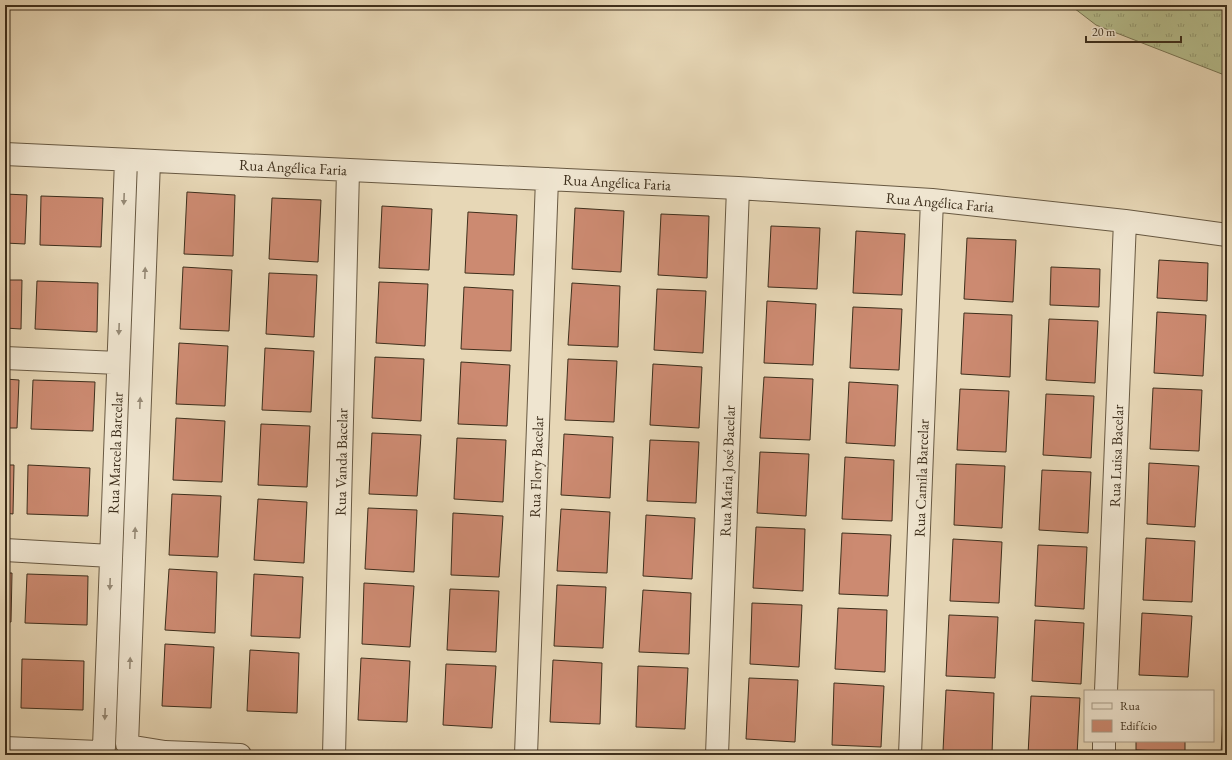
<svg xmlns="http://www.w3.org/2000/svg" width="1232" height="760" font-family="'EB Garamond',serif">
  <defs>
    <pattern id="grass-tufts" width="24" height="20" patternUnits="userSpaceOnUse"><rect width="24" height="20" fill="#b6be8e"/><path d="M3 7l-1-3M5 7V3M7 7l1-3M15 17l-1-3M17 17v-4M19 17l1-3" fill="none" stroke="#959b73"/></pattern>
  </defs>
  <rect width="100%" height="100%" fill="#e7d7b6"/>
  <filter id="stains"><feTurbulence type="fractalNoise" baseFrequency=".005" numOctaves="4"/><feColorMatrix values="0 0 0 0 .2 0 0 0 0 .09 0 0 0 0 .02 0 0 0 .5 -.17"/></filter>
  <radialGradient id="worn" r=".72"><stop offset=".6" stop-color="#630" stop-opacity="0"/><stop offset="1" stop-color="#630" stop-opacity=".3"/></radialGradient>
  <path fill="url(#grass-tufts)" stroke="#7a7655" d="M1070,5H1227V76L1096,25Z"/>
  <path fill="#cc8a71" stroke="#3e2f1c" d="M187,192L235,195L233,256L184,254Z
    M5,194L27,195L25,244L5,243Z
    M41,196L103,198L101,247L40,245Z
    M272,198L321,200L318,262L269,259Z
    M382,206L432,209L429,270L379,268Z
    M575,208L624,211L621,272L572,269Z
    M468,212L517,215L514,275L465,273Z
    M661,214L709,216L707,278L658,275Z
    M771,226L820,228L817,289L768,287Z
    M856,231L905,234L902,295L853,293Z
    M967,238L1016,240L1013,302L964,299Z
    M1159,260L1208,263L1207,301L1157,298Z
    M183,267L232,270L229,331L180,329Z
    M1051,267L1100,269L1099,307L1050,305Z
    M269,273L317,275L314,337L266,334Z
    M5,280H22L21,329L5,328Z
    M37,281L98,283L97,332L35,329Z
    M379,282L428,284L425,346L376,343Z
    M572,283L620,286L618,347L568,345Z
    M464,287L513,290L511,351L461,349Z
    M657,289L706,291L703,353L654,350Z
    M767,301L816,304L813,365L764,363Z
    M853,307L902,309L899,370L850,368Z
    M1157,312L1206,315L1203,376L1154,373Z
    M964,313L1012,315L1010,377L961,374Z
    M1049,319L1098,321L1095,383L1046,380Z
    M179,343L228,346L225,406L176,404Z
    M265,348L314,351L311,412L262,410Z
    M375,357L424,359L421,421L372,418Z
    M568,359L617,361L614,422L565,420Z
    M461,362L510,365L507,426L458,424Z
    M653,364L702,367L699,428L650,425Z
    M764,377L813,379L810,440L760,438Z
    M5,379L19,380L17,428H5Z
    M33,380L95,382L93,431L31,429Z
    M849,382L898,385L895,446L846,443Z
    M1153,388L1202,390L1199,451L1150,449Z
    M960,389L1009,391L1006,452L957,450Z
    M1046,394L1094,396L1091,458L1043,455Z
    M176,418L225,421L222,482L173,480Z
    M261,424L310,426L307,487L258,485Z
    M372,433L421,435L417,496L369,494Z
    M564,434L613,437L610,498L561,495Z
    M457,438L506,440L503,502L454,499Z
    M650,440L699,442L696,503L647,501Z
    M760,452L809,454L806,516L757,513Z
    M845,457L894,460L892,521L842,519Z
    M1149,463L1199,466L1195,527L1147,524Z
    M956,464L1005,466L1002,528L954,525Z
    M5,465H14L13,514L5,513Z
    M28,465L90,468L88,516L27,514Z
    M1042,470L1091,472L1088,533L1039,530Z
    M172,494L221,496L218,557L169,555Z
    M258,499L307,502L304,563L254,560Z
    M368,508L417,510L414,572L365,569Z
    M561,509L610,512L607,573L557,571Z
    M453,513L503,516L499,577L451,575Z
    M646,515L695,518L692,579L643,576Z
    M756,527L805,529L803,591L753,588Z
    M842,533L891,535L888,596L839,594Z
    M1146,538L1195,541L1192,602L1143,600Z
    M953,539L1002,542L999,603L950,601Z
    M1038,545L1087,547L1084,609L1035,606Z
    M169,569L217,572L215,633L165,630Z
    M5,573H12L11,622H5Z
    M27,574L88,576L87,625L25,623Z
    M254,574L303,577L300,638L251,636Z
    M364,583L414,586L410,647L362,644Z
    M557,585L606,587L603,648L554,646Z
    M450,589L499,591L496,652L447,650Z
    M643,590L691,593L689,654L639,652Z
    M752,603L802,605L799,667L750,664Z
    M838,608L887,610L885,672L835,669Z
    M1142,613L1192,616L1188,677L1139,675Z
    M949,615L998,617L995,678L946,676Z
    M1035,620L1084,623L1081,684L1032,681Z
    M1227,634V681L1225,680Z
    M165,644L214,647L211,708L162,706Z
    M250,650L299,653L297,713L247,711Z
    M5,658H9L7,707H5Z
    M361,658L410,661L407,722L358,720Z
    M22,659L84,661L83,710L21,708Z
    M553,660L602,663L600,724L550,722Z
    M446,664L496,666L492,728L443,725Z
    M638,666L688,668L685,729L636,727Z
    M749,678L798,680L795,742L746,739Z
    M834,683L884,686L881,747L832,745Z
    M946,690L994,693L992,754L943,751Z
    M1224,694H1227V755H1221Z
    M1031,696L1080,698L1077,755H1028Z
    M1136,741H1185V752L1136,750Z"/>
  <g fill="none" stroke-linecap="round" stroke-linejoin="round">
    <g stroke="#685942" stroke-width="24">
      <path id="minor" d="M5,154L738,188L932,200L1125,221L1227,235
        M5,358L118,363
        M5,550L111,556
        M1106,691L1125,221
        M127,744L149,161
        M104,747L126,160
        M134,747L165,752L240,755
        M5,748L98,752
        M334,755L348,170
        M526,755L547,179
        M717,755L738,188
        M910,755L932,200
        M1104,755V741"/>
    </g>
    <use href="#minor" stroke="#efe5d0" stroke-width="22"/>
  </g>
  <defs><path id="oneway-solid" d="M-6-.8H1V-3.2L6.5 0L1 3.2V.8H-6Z"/></defs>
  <g fill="#968a76">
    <use href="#oneway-solid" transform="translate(124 199) rotate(92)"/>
    <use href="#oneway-solid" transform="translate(145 273) rotate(-88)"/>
    <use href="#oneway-solid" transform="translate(119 329) rotate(92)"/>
    <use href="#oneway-solid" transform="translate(140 403) rotate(-88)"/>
    <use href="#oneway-solid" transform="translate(135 533) rotate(-88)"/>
    <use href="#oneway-solid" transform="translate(110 584) rotate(92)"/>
    <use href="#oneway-solid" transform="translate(130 663) rotate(-88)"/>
    <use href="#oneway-solid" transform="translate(105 714) rotate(92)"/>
  </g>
  <g text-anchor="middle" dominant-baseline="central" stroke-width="3" stroke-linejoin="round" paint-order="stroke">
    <g font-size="15" fill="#3e2f1c" stroke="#efe5d0">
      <text transform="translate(293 167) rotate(3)">Rua Angélica Faria</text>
      <text transform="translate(617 182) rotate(3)">Rua Angélica Faria</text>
      <text transform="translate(940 202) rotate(5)">Rua Angélica Faria</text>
      <text transform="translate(115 453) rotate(-88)">Rua Marcela Barcelar</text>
      <text transform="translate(1116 456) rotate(-88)">Rua Luisa Bacelar</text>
      <text transform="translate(341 462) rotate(-89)">Rua Vanda Bacelar</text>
      <text transform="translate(536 467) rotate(-88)">Rua Flory Bacelar</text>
      <text transform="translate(727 471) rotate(-88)">Rua Maria José Bacelar</text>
      <text transform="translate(921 478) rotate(-88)">Rua Camila Barcelar</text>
    </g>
  </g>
  <rect width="1232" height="760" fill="none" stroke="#e7d7b6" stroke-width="20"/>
  <rect x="6" y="6" width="1220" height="748" fill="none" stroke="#3e2f1c" stroke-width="2"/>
  <rect x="10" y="10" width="1212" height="740" fill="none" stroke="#3e2f1c"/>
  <rect x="1084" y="690" width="130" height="52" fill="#efe5d0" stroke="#a89c88"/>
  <rect x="1092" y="703" width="20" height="6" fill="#efe5d0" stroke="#a89c88"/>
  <text x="1120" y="710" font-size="12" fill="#3e2f1c">Rua</text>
  <rect x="1092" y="720" width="20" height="12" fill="#cc8a71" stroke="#a89c88"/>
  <text x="1120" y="730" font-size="12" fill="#3e2f1c">Edifício</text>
  <path d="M1086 36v6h95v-6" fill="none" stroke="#3e2f1c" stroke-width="2"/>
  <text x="1092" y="36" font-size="12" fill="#3e2f1c" stroke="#efe5d0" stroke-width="3" paint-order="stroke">20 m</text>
  <rect width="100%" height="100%" filter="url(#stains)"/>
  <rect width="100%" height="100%" fill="url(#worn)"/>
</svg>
